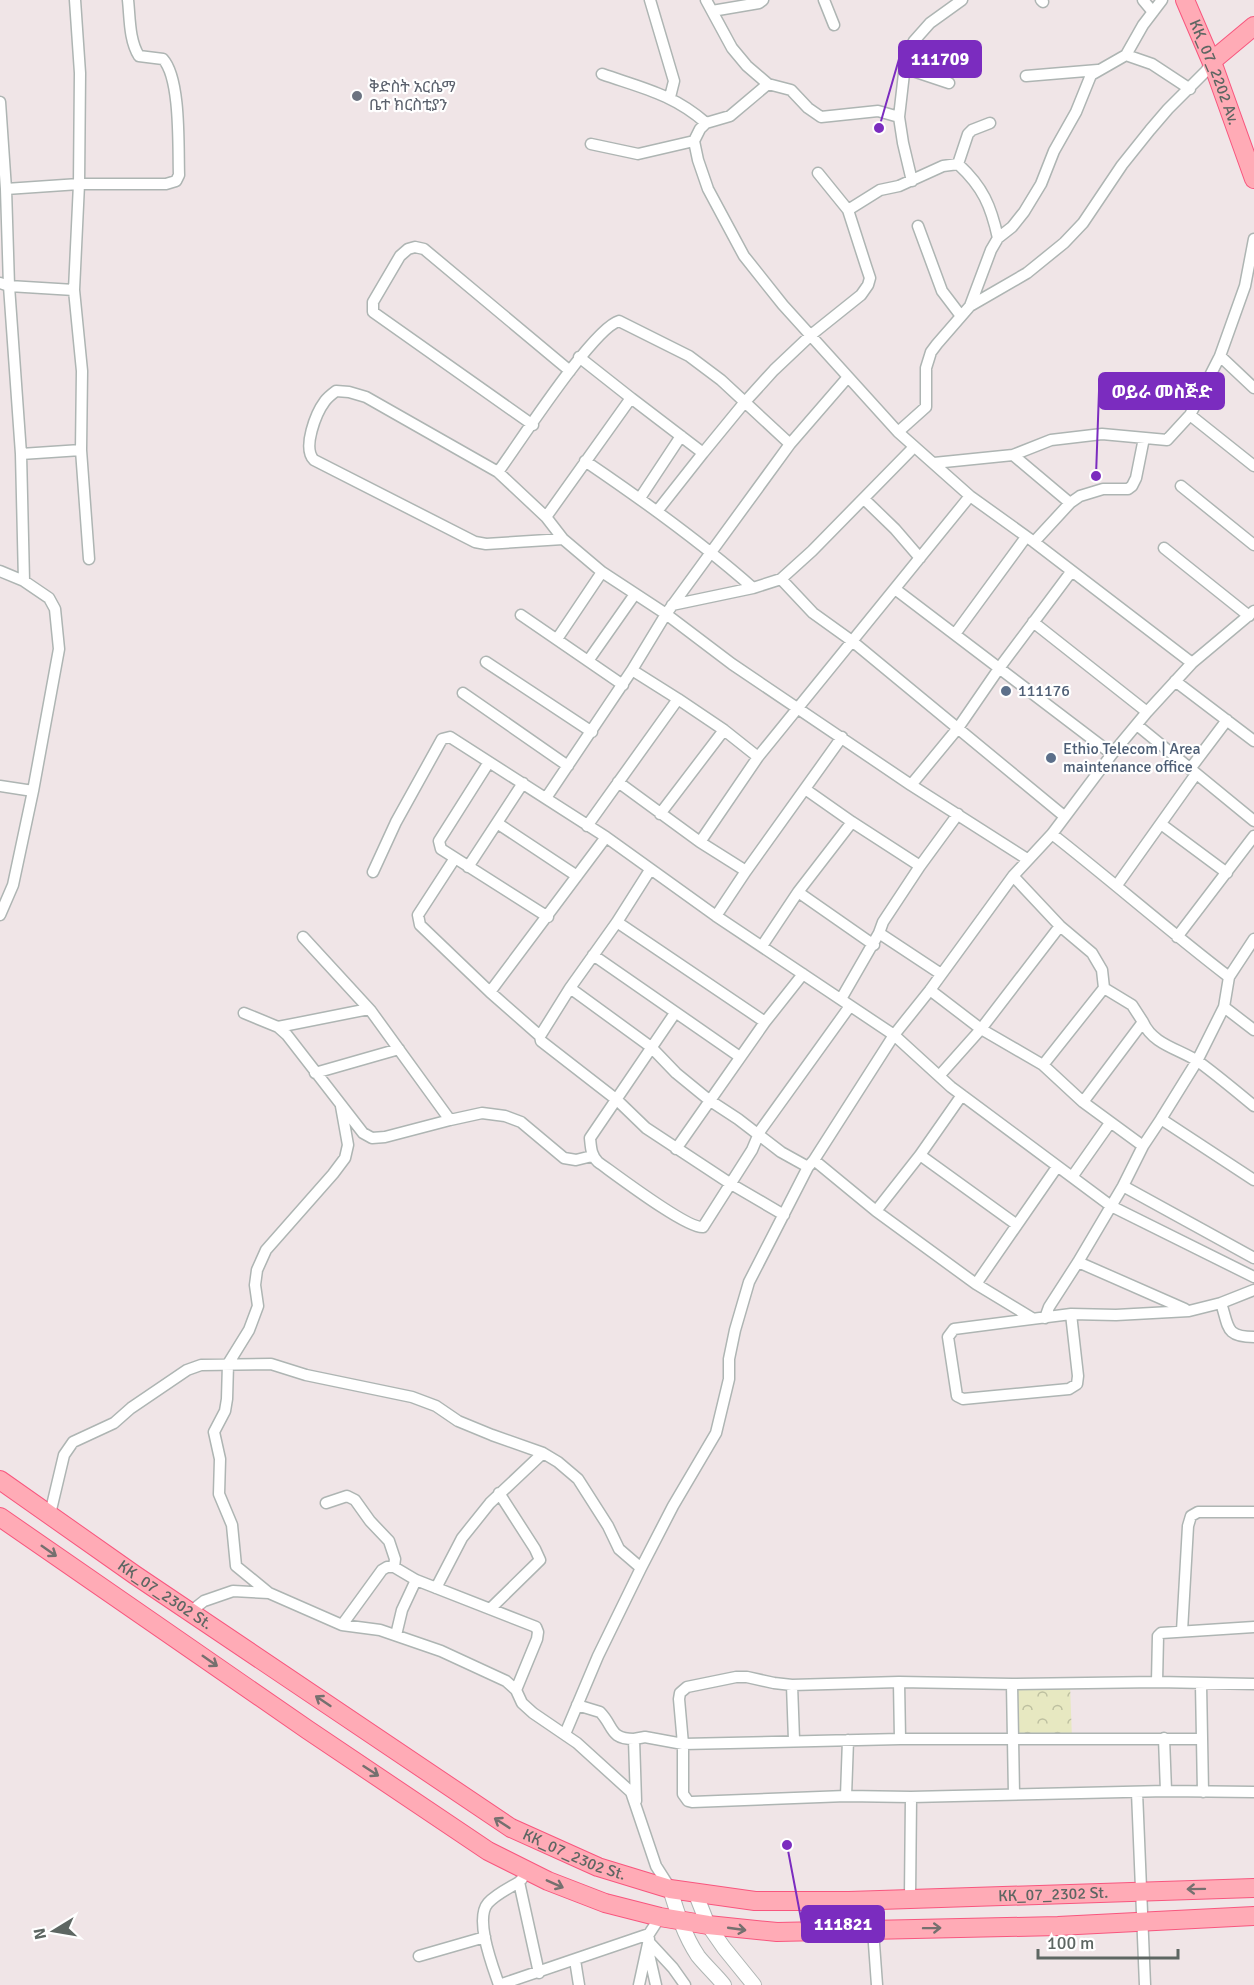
<svg xmlns="http://www.w3.org/2000/svg" width="1254" height="1985" font-family="Signika,'Noto Sans Ethiopic',sans-serif">
  <defs>
    <pattern id="forest-crowns" width="20" height="18" patternUnits="userSpaceOnUse" patternTransform="scale(1.5)"><rect width="20" height="18" fill="#e7e8c1"/><path d="M2 6a3 3 0 1 1 6 0M12 15a3 3 0 1 1 6 0" fill="none" stroke="#bec0a0"/></pattern>
  </defs>
  <rect width="100%" height="100%" fill="#f0e5e7"/>
  <path fill="url(#forest-crowns)" d="M1012,1684H1070L1072,1739H1012Z"/>
  <g fill="none" stroke-linecap="round" stroke-linejoin="round">
    <g stroke="#aeb5b3" stroke-width="13">
      <path id="minor" d="M75,0L80,73L79,184L74,290L82,371L81,450L89,559
        M650,0L674,81L670,97
        M706,0L732,48L747,66L768,84L791,90L808,108L821,117L878,111L899,117
        M824,0L834,25
        M1041,0L1043,2
        M1143,0L1153,12
        M712,11L759,3L763,0
        M1126,55L1152,64L1190,89
        M904,68L949,83
        M602,74C642,88 673,94 706,123
        M1026,76L1098,70
        M768,84L730,116L706,123L700,129L694,141L698,160L708,189L744,256L783,305L898,432L970,496
        M0,102L6,189L9,286L21,454L24,581
        M591,144L638,154L694,141
        M958,164L968,134L972,130L990,123
        M912,181L903,143L899,117L906,56L914,41L930,23L962,0
        M6,189L79,184H166L176,181L179,175C178,147 181,79 163,59L139,56C129,40 130,18 128,0
        M848,210L880,190L899,186L943,166L958,164C983,187 991,206 998,238
        M918,226L942,291L961,316
        M0,283L9,286L74,290
        M970,306L991,250L998,238L1012,227L1024,212L1041,184L1054,151L1076,112L1091,75L1126,55L1143,25L1162,0
        M1220,356L1254,388
        M579,357L631,398
        M1190,415L1254,466
        M533,425L373,312V302L400,256L408,249L415,247L424,249L570,371
        M898,432L926,407V368L931,352L937,344L970,306L1027,273L1064,243L1083,223L1122,165L1150,130L1168,109L1206,71L1212,61
        M790,444L848,377
        M703,453L744,403L774,370L811,335L861,295L868,285L870,278L866,266L848,210L818,173
        M21,454L81,450
        M1013,455L1070,503
        M585,461C644,501 700,541 753,588
        M934,463L1013,455L1051,440L1102,434L1167,440L1190,415L1220,356L1245,286L1254,239
        M498,472C518,445 593,328 619,321L689,356L721,380L790,444L666,614L632,670L678,699
        M1181,486L1254,545
        M640,498L681,436
        M864,499L895,529L920,558
        M546,517L631,398L703,453L658,510
        M563,539L486,544L475,542L314,460C302,448 316,413 325,401C328,397 332,394 336,391L349,392L366,397L498,472L546,517L563,539L602,572L666,614L732,664L911,785L958,728L1000,667L1071,572
        M1034,542L1070,503L1080,496L1103,489H1128L1132,486L1136,478L1144,438
        M1164,548L1249,616
        M0,571L24,581L49,598L55,609L59,649L33,791L13,885L0,915
        M781,579L813,613L852,641L1064,816
        M895,589L1112,754
        M672,605L753,588L781,579L812,551L914,447
        M1254,611L1192,663L1147,712L1112,754L1052,834L1013,876L930,990L894,1035L951,1087L1111,1206L1254,1277
        M521,615L623,685
        M1033,622L1147,712
        M955,634L1026,537
        M557,639L602,572
        M588,661L635,594
        M486,662L592,732
        M1175,681L1254,741
        M463,693L568,766
        M1137,725L1254,821
        M489,762L439,841L441,849L548,917
        M1190,769L1227,720
        M618,782L700,842
        M911,785L1027,859
        M0,786L33,791
        M805,789L852,822L920,866L958,814
        M546,798L632,670
        M660,814L724,730
        M497,823L577,876
        M1161,824L1227,873
        M587,826L678,699L724,730L758,757
        M1052,834C1112,881 1169,931 1229,977
        M455,858L418,915L420,925L490,992L540,1036L541,1041L617,1100L646,1128L731,1184L784,1215
        M468,867L523,783
        M746,871L842,737
        M373,872L396,822L442,739L450,737L606,837L716,916
        M1013,876L1060,926L1092,953L1102,970L1104,988L1043,1065
        M1117,885L1196,774
        M798,892L874,945
        M617,922L765,1022
        M879,933L883,922L920,866
        M303,937L371,1011L450,1120
        M1177,937L1254,836
        M1254,939L1229,977L1224,1007L1197,1061L1161,1119L1254,1180
        M762,946L798,892L852,822
        M593,955L740,1057
        M570,988L651,1047L676,1073L709,1100L738,1119L781,1152L808,1167
        M1104,988L1132,1005L1143,1022
        M930,990L981,1029L1043,1065L1083,1102L1143,1146
        M490,992L606,837
        M841,999L879,933L941,974
        M1224,1007L1254,1030
        M244,1013L278,1027L287,1035L363,1133L372,1138L385,1137L450,1120L482,1113L505,1116L521,1122L564,1158L576,1160L592,1156
        M675,1013L590,1138C591,1148 591,1155 598,1162C615,1174 687,1229 703,1227L752,1150L760,1131L850,1006
        M278,1027L369,1009
        M540,1036L570,988L617,922L650,870
        M315,1073L399,1049
        M940,1075L981,1029L1060,926
        M962,1095L920,1155L1017,1225
        M1083,1102L1143,1022C1153,1045 1180,1049 1199,1062C1218,1076 1236,1091 1254,1106
        M676,1149L765,1022L803,974
        M920,1155L876,1211L976,1284L1032,1318
        M814,1160L876,1211
        M1072,1177L1110,1123
        M1123,1186L1254,1258
        M1078,1262L1185,1309
        M976,1284L1057,1167
        M1221,1303C1229,1327 1225,1337 1254,1337
        M1071,1314L1078,1376L1077,1384L1069,1389L963,1399L957,1396L948,1337L954,1329L1071,1314L1116,1315L1189,1311L1221,1303L1254,1290
        M1045,1318L1049,1307L1078,1262L1123,1186L1143,1146L1161,1119
        M326,1503L347,1496L355,1500L370,1521L389,1541L395,1559L394,1567
        M50,1514L64,1455L73,1442L114,1423L131,1408L187,1370L201,1365L271,1364L306,1375L412,1397L436,1406L458,1421L492,1435L543,1453L558,1462L578,1479L608,1526L619,1549L641,1568
        M436,1588L462,1538L490,1503L543,1453
        M269,1593L236,1566L232,1525L219,1494L220,1459L214,1432L225,1411L227,1399L228,1364L249,1330L258,1306L255,1285L257,1270L266,1250L333,1174L345,1158L348,1145L341,1106
        M490,1609L540,1560L535,1549L499,1493
        M190,1612L204,1601L233,1591L269,1593L342,1625L380,1630L441,1651L506,1681L516,1690L522,1703L533,1713L577,1743L631,1792L656,1866L670,1888
        M342,1625L382,1570L387,1567H394L416,1580L536,1627L538,1632L537,1639L516,1690
        M1182,1631L1188,1526L1191,1516L1198,1512H1254
        M396,1635L402,1610L416,1580
        M899,1682L900,1739
        M1157,1682L1158,1636L1161,1633L1254,1627
        M1012,1684L1014,1794
        M1201,1684L1203,1792
        M1254,1684L1157,1682L1012,1684L899,1682L792,1685L774,1683L747,1677H736L687,1687L680,1693L679,1699L683,1744V1794L688,1801L692,1802L846,1796L911,1797L1166,1791L1254,1792
        M792,1685L794,1740
        M577,1705L600,1712C614,1726 609,1739 634,1739
        M565,1734L598,1656L641,1568L673,1506L716,1433L729,1379V1359L735,1330L749,1282L808,1167L814,1160L894,1035L716,916L746,871L700,842L758,757L970,496L1034,542L1192,663
        M1164,1738L1166,1791
        M1137,1792L1145,1985
        M846,1796L848,1740
        M636,1801L634,1739L645,1737L683,1744L900,1739H1201
        M522,1879L519,1882L539,1973
        M910,1897L911,1797
        M873,1930L877,1985
        M648,1941L673,1968L685,1985
        M648,1950L656,1985
        M419,1956L485,1937
        M575,1960L579,1985
        M499,1985L649,1934L660,1917
        M499,1985C493,1967 474,1919 488,1903C496,1894 509,1888 519,1882
        M639,1985L649,1939"/>
    </g>
    <g stroke="#aeb5b3" stroke-width="16">
      <path id="tertiary" d="M670,1889C677,1912 684,1935 698,1956C706,1966 716,1975 724,1985
        M695,1892L708,1925L724,1948L754,1985"/>
    </g>
    <g stroke="#f8567e" stroke-width="20">
      <g id="primary">
        <path id="s1" d="M1185,0L1215,70L1254,179"/>
        <path d="M1212,61L1254,26"/>
        <path id="s2" d="M0,1480L135,1575L511,1828L598,1867L670,1889L755,1901H849L1254,1888"/>
        <path d="M0,1517L308,1730L488,1851L548,1881L605,1903L660,1917L708,1925L777,1932L1058,1926L1254,1916"/>
      </g>
    </g>
    <use href="#minor" stroke="#fff" stroke-width="10"/>
    <use href="#tertiary" stroke="#fff" stroke-width="14"/>
    <use href="#primary" stroke="#ffabb6" stroke-width="18"/>
  </g>
  <defs><path id="oneway-shaft" d="M-6 0H5M1.5-3L5.5 0L1.5 3" fill="none" stroke-width="1.6" stroke-linecap="round" stroke-linejoin="round" transform="scale(1.5)"/></defs>
  <g stroke="#75706f">
    <use href="#oneway-shaft" transform="translate(49 1551) rotate(35)"/>
    <use href="#oneway-shaft" transform="translate(210 1661) rotate(35)"/>
    <use href="#oneway-shaft" transform="translate(323 1701) rotate(-146)"/>
    <use href="#oneway-shaft" transform="translate(371 1771) rotate(33)"/>
    <use href="#oneway-shaft" transform="translate(502 1823) rotate(-147)"/>
    <use href="#oneway-shaft" transform="translate(555 1884) rotate(24)"/>
    <use href="#oneway-shaft" transform="translate(1196 1889) rotate(179)"/>
    <use href="#oneway-shaft" transform="translate(932 1928) rotate(-1)"/>
    <use href="#oneway-shaft" transform="translate(737 1929) rotate(8)"/>
  </g>
  <circle fill="#6b7280" stroke="#fff" stroke-width="2" cx="357" cy="96" r="6"/>
  <g fill="#5c6f8a" stroke="#fff" stroke-width="2">
    <circle cx="1006" cy="691" r="6"/>
    <circle cx="1051" cy="758" r="6"/>
  </g>
  <g text-anchor="middle" dominant-baseline="central" stroke-width="4.5" stroke-linejoin="round" paint-order="stroke">
    <g font-size="16" fill="#5d6662" stroke="#fff">
      <text stroke="none"><textPath href="#s1" startOffset="78">KK_07_2202 Av.</textPath></text>
      <text stroke="none"><textPath href="#s2" startOffset="201">KK_07_2302 St.</textPath></text>
      <text stroke="none"><textPath href="#s2" startOffset="687">KK_07_2302 St.</textPath></text>
      <text stroke="none"><textPath href="#s2" startOffset="1173">KK_07_2302 St.</textPath></text>
    </g>
    <g font-size="16" fill="#5b616d" stroke="#fff" text-anchor="start">
      <text x="369" y="87">ቅድስት አርሴማ<tspan x="369" dy="18">ቤተ ክርስቲያን</tspan></text>
    </g>
    <g font-size="16" fill="#4e5e75" stroke="#fff" text-anchor="start">
      <text x="1018" y="691">111176</text>
      <text x="1063" y="749">Ethio Telecom | Area<tspan x="1063" dy="18">maintenance office</tspan></text>
    </g>
  </g>
  <path fill="none" stroke="#7b2cbf" stroke-width="2" d="M879 128L899 59M1096 476L1099 391M787 1845L802 1924"/>
  <g fill="#7b2cbf" stroke="#fff" stroke-width="2">
    <circle cx="879" cy="128" r="6"/>
    <circle cx="1096" cy="476" r="6"/>
    <circle cx="787" cy="1845" r="6"/>
  </g>
  <g fill="#7b2cbf" stroke="#7b2cbf" stroke-width="2">
    <rect x="899" y="41" width="82" height="36" rx="6"/>
    <rect x="1099" y="373" width="125" height="36" rx="6"/>
    <rect x="802" y="1906" width="82" height="36" rx="6"/>
  </g>
  <g font-size="18" text-anchor="middle" font-weight="bold" fill="#fff">
    <text x="940" y="65">111709</text>
    <text x="1162" y="398">ወይራ መስጅድ</text>
    <text x="843" y="1930">111821</text>
  </g>
  <g transform="translate(54 1931) rotate(259)" stroke="#ffffff" stroke-width="4.5" paint-order="stroke">
  <path d="M0-4.5L10 22L0 15L-10 22Z" fill="#5d6662"/>
  <text y="-9" font-size="16" font-weight="bold" text-anchor="middle" fill="#5d6662">N</text>
  </g>
  <path d="M1038 1949v9h140v-9" fill="none" stroke="#5d6662" stroke-width="3"/>
  <text x="1047" y="1949" font-size="18" fill="#5d6662" stroke="#ffffff" stroke-width="4.5" paint-order="stroke">100 m</text>
</svg>
